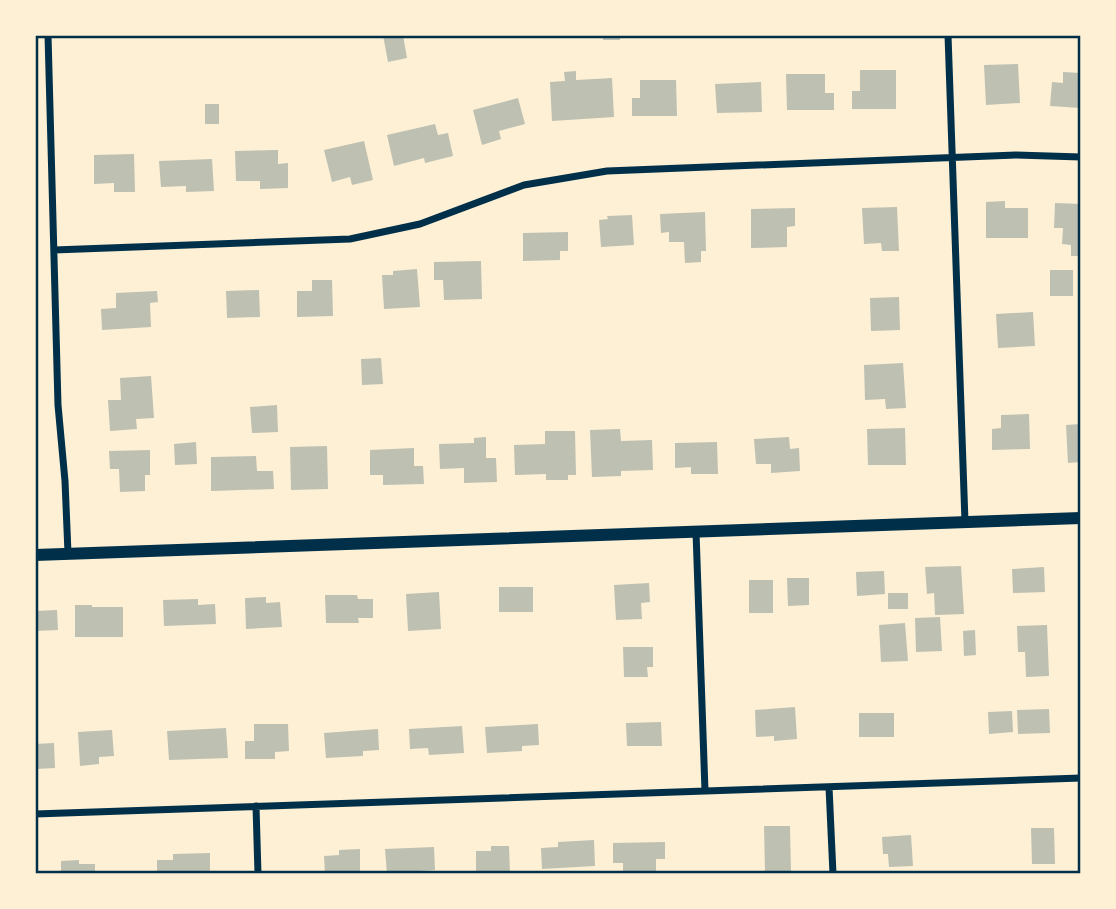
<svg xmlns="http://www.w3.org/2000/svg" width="1116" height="909" font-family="'Libre Baskerville',serif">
  <rect width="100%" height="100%" fill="#fdf0d5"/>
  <path fill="#bec0b2" d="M383,35H403L407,58L388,62Z
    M603,35H620V40H603Z
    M1018,64L1020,103L986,105L984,65Z
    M860,70H896V109H852V91H860Z
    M576,71V80L612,78L614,117L552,121L550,82L565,81L564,72Z
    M1063,72L1081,73L1080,108L1050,106L1052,82L1063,83Z
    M786,74H825V93H834V110H787Z
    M640,80H676L677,116H632V98H640Z
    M761,82L762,112L717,113L715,84Z
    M518,98L525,124L499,131L501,139L482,145L473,110Z
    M205,104H219V124H205Z
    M435,124L438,135L448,133L453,156L425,163L424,158L394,166L387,135Z
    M364,141L373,180L352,185L350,177L332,182L324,150Z
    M278,150V164L288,163V188L260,189V181H236L235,151Z
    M134,154L135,192H114V183L94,184V155Z
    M212,159L214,191L186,192V186L161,187L159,161Z
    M1005,201V208H1028V238H986V202Z
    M1055,203L1081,204V256H1071V245L1062,244L1063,228H1054Z
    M897,207L899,251H882L881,243L864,244L862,208Z
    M795,208V226L787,227V247L751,248V209Z
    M705,212L706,251H701V262L685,263L684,242H669V232L661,233L660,214Z
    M632,215L634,245L601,247L599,220L608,219L607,216Z
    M568,232V251H560V260L523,261V233Z
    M481,261L482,299L444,300L443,280H434V262Z
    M417,269L420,307L384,309L382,275H393V271Z
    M1050,270H1073V296H1050Z
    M312,280H332L333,316L297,317V291H312Z
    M259,290L260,317L227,318L226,291Z
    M157,291L158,302L150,303L151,327L102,330L101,309L116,308V293Z
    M899,297L900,330L871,331L870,298Z
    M1033,312L1035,346L998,348L996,314Z
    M381,358L383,384L362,385L361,359Z
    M903,363L906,408L886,409L885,399L865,400L864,365Z
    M151,376L154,418L136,419L137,429L110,431L108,400H121L120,378Z
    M277,405L278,432L252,433L250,407Z
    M1029,414L1030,449L992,450V429L1001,428V415Z
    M1081,424V462L1068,463L1066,425Z
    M905,428L906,465H868L867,429Z
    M620,429L621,441L652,440L653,470L621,471V476L592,477L590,430Z
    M545,431H575L576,475H568V480H546V474L515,475L514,445L545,444Z
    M486,437V458H496L497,482L464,483V468L440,469L439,444L474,443V438Z
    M789,437L790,449L799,448L800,471L771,473V464H756L754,439Z
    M196,442L197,464L175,465L174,444Z
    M717,442L718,474H691V467L675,468V443Z
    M327,446L328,489L291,490L290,447Z
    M414,448V466H423L424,484L383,485V475H370V450Z
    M150,450V475H145V491L120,492L119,469H110L109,451Z
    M256,456L257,471H273L274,489L211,491V457Z
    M961,566L964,614L935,615L934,593L927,594L925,567Z
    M1044,567L1045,592L1013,593L1012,569Z
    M884,571L885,594L857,596L856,572Z
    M787,578H809V605L788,606Z
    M749,580H773V613H749Z
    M649,583L650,602L641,603L642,619L616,620L614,585Z
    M499,587H533V612H499Z
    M439,592L441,629L408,631L406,594Z
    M888,593H908V609H888Z
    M325,595H357L358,599H373V618H358L359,623H326Z
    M266,597V603L280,602L282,627L246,629L245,598Z
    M198,599V605L215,604L216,624L164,626L163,600Z
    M75,605H92V607H123V637H75Z
    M57,610L58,630L35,631V611Z
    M940,617L942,651L916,652L915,618Z
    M905,623L908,661L881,662L879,625Z
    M1047,625L1049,676L1026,677L1025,652H1018L1017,626Z
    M975,630L976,655L964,656L963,631Z
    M623,647H653V667H647L648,677H624Z
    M795,707L797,739L774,741V736L756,737L755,710Z
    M1049,709L1050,733L1018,734L1017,710Z
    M1012,711L1013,732L989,734L988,712Z
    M859,713H894V737H859Z
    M661,722L662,746H627L626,723Z
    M254,724H288L289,751L275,752V759H245V741H254Z
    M538,724L539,745L522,746V751L487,753L485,727Z
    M462,726L464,753L429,755L428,748L410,749L409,729Z
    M226,728L228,758L169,760L167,731Z
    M378,729L379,750L363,751V756L326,758L324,733Z
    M112,730L114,756L99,757V764L80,766L78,732Z
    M54,743L55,768L35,769V744Z
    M764,826H790L791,873H765Z
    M1031,828H1054L1055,864H1032Z
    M911,835L913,866L889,867L888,854H883L882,837Z
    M594,840L595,866L542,869L541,848L558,847V842Z
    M665,842V859H656V874H623V863H613V843Z
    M491,846H509L510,874H476V851H491Z
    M434,847L435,870L420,871V874H387L385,849Z
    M360,849V874H325L324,856L339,855V850Z
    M210,853V874H157V860H173V854Z
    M79,860V864H95V874H61V861Z"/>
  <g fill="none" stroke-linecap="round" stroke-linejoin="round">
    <path stroke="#003049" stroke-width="7" d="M48,35L58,405L65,481L68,553
      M948,35L965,522
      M54,250L350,239L420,224L524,185L607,171L1016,155L1081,157
      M696,532L705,791
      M829,787L833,874
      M256,806L258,874
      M35,814L1081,778"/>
    <path stroke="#003049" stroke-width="12" d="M35,555L1081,518"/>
  </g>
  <rect width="1116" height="909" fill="none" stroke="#fdf0d5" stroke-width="74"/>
  <rect x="37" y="37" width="1042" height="835" fill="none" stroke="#003049" stroke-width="2.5"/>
</svg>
